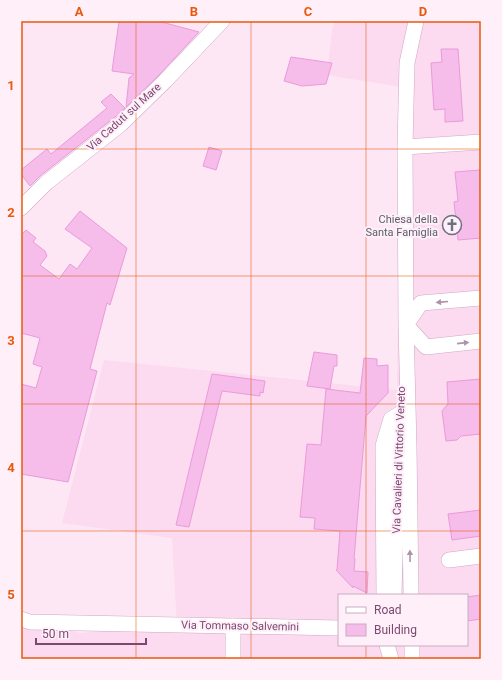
<svg xmlns="http://www.w3.org/2000/svg" width="502" height="680" font-family="Roboto,sans-serif">
  <rect width="100%" height="100%" fill="#fee7f4"/>
  <path fill="#fcdaef" fill-rule="evenodd" d="M335,21H481V659H21V617L80,633L177,625L172,538L62,523L104,360L397,390L401,87L327,75L332,30ZM339,595H467V645H339Z"/>
  <path fill="#f6bcea" stroke="#eb9adb" d="M119,21H158L199,32L159,75L126,107L129,78L134,74L112,71Z
    M441,49H458L463,121L445,122V109L434,110L431,63L442,62Z
    M291,57L332,63L326,84L302,86L284,81Z
    M111,94L125,108L115,117L40,176L30,186L21,174V170L47,149L51,154L107,108L101,102Z
    M209,147L222,151L216,170L203,166Z
    M480,170L481,238L458,240L454,202L458,201L455,172Z
    M80,211L127,248L110,305L107,303L90,369L97,371L68,482L21,474V384L36,388L42,367L33,364L40,338L21,333V234H22L26,230L36,238L33,242L45,251L47,256L40,265L59,279L70,264L77,269L92,248L65,229Z
    M314,352L337,355V366H334L330,389L307,386Z
    M364,358L377,359V366L388,365V393L366,416L354,559H355L354,571L368,572L367,593L353,586V588L336,570H337L340,531L314,529L315,518L300,517L307,444L321,445L326,389L360,393Z
    M212,374L265,381L263,393L260,392V396L222,391L189,527L176,525Z
    M481,379V434L461,436L457,440L446,441L442,411L448,404L447,382Z
    M481,510V536L452,540L448,514Z
    M481,595V619L467,621V597Z"/>
  <g fill="none" stroke-linecap="round" stroke-linejoin="round">
    <g stroke="#cfa8c6" stroke-width="16">
      <path id="minor" d="M405,147L481,142
        M21,208L46,183L121,124L165,81L222,21
        M406,325L421,303L481,298
        M406,325L426,347L481,341
        M449,560L481,556
        M384,595L383,446L391,419L401,413
        M394,595L398,447L400,426
        M411,595L409,447L406,325L405,147L407,63L416,21
        M21,619L30,622L339,628
        M233,626V659
        M387,645L391,659
        M412,645V659"/>
    </g>
    <use href="#minor" stroke="#fff" stroke-width="15"/>
  </g>
  <defs><path id="oneway-solid" d="M-6-.8H1V-3.2L6.5 0L1 3.2V.8H-6Z"/></defs>
  <g fill="#b091aa">
    <use href="#oneway-solid" transform="translate(442 302) rotate(175)"/>
    <use href="#oneway-solid" transform="translate(463 343) rotate(-6)"/>
    <use href="#oneway-solid" transform="translate(410 556) rotate(-91)"/>
  </g>
  <path fill="none" stroke="#e8590c" stroke-width="1" stroke-opacity="0.55" d="M136,21V659M251,21V659M366,21V595M21,149H481M21,276H481M21,404H481M21,531H481M366,645V659"/>
  <defs>
    <g id="church-ring" transform="scale(1)"><circle r="9.5" fill="#ffeff8" stroke="#6b7280" stroke-width="1.5"/><path d="M-1.2-6h2.4v3.5h3.3v2.4h-3.3V6h-2.4V-.1h-3.3v-2.4h3.3Z" fill="#6b7280"/></g>
  </defs>
  <g fill-rule="evenodd">
    <use href="#church-ring" x="452" y="225"/>
  </g>
  <g text-anchor="middle" dominant-baseline="central" stroke-width="4" stroke-linejoin="round" paint-order="stroke">
    <g font-size="11" fill="#7b4872" stroke="#ffeff8">
      <text transform="translate(124 117) rotate(-42)">Via Caduti sul Mare</text>
      <text transform="translate(399 460) rotate(-88)">Via Cavalieri di Vittorio Veneto</text>
      <text transform="translate(240 626) rotate(1)">Via Tommaso Salvemini</text>
    </g>
    <g font-size="11" fill="#5b616d" stroke="#ffeff8" text-anchor="end">
      <text x="438" y="219">Chiesa della<tspan x="438" dy="13">Santa Famiglia</tspan></text>
    </g>
  </g>
  <rect width="502" height="680" fill="none" stroke="#ffeff8" stroke-width="44"/>
  <rect x="338" y="594" width="130" height="52" fill="#ffeff8" stroke="#caacc2"/>
  <rect x="346" y="607" width="20" height="6" fill="#ffffff" stroke="#caacc2"/>
  <text x="374" y="614" font-size="12" fill="#7b4872">Road</text>
  <rect x="346" y="624" width="20" height="12" fill="#f6bcea" stroke="#caacc2"/>
  <text x="374" y="634" font-size="12" fill="#7b4872">Building</text>
  <path d="M36 638v6h110v-6" fill="none" stroke="#7b4872" stroke-width="2"/>
  <text x="42" y="638" font-size="12" fill="#7b4872" stroke="#ffeff8" stroke-width="3" paint-order="stroke">50 m</text>
  <rect x="22" y="22" width="458" height="636" fill="none" stroke="#e8590c" stroke-width="1.5"/>
  <g font-size="13" text-anchor="middle" font-weight="bold" fill="#e8590c">
    <text x="79" y="16">A</text>
    <text x="194" y="16">B</text>
    <text x="308" y="16">C</text>
    <text x="423" y="16">D</text>
    <text x="11" y="90">1</text>
    <text x="11" y="217">2</text>
    <text x="11" y="345">3</text>
    <text x="11" y="472">4</text>
    <text x="11" y="599">5</text>
  </g>
</svg>
